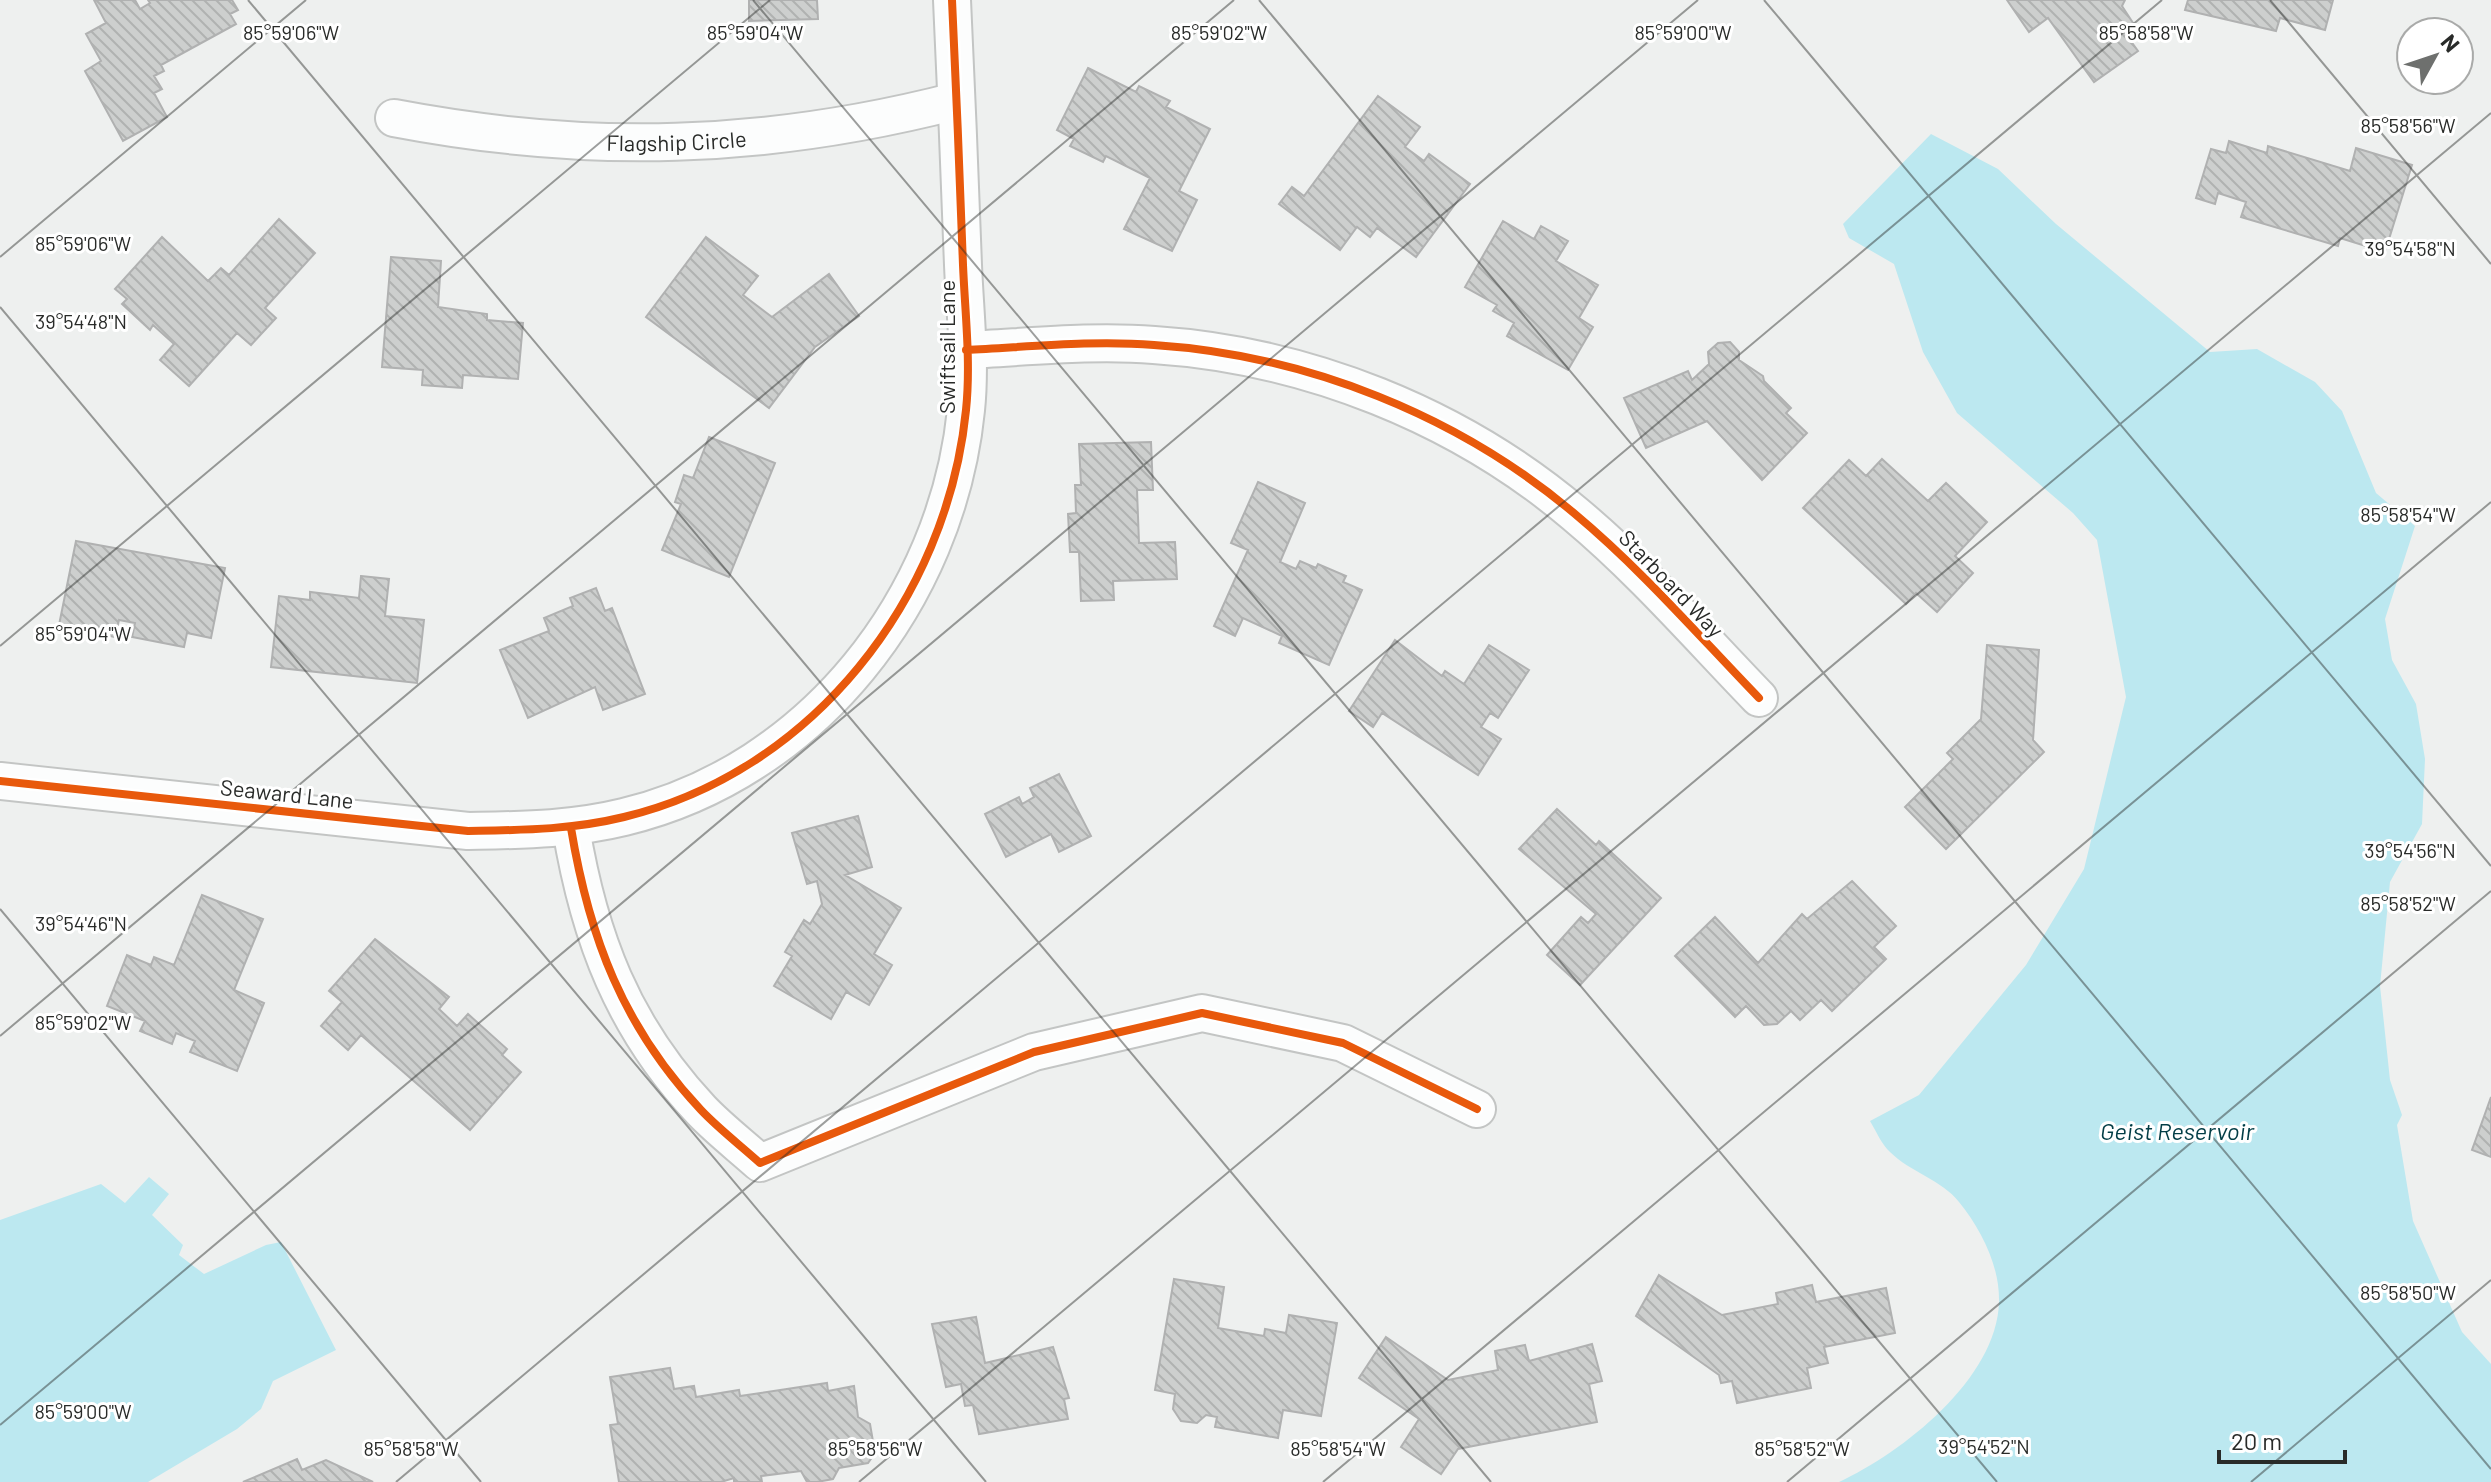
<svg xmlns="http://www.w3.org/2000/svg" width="2491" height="1482" font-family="Barlow,sans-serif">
  <defs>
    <pattern id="building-back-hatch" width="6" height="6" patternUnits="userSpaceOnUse" patternTransform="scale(2)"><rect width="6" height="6" fill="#cdcfce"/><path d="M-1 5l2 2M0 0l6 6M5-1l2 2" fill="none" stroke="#b0b2b1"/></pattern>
  </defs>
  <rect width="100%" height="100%" fill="#eef0ef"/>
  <path fill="#bce8f0" d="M1931,134L1998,169L2056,224L2210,352L2257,349L2315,382L2342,411L2376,493L2415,526L2385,619L2392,660L2416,704L2425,759L2422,824L2390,882L2380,986L2390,1080L2402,1115L2397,1125L2413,1221L2462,1332L2491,1364V1482H1839C1902,1453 1997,1379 1999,1302C2000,1266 1981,1229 1959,1202C1942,1180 1910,1172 1890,1152C1882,1145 1876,1131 1870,1121L1919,1095L2026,965L2084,869L2126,697L2097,540L2073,513L1957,413L1923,352L1894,264L1849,238L1843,224Z
    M149,1177L169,1194L152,1215L183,1245L179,1255L204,1274L266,1245L281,1242L336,1350L273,1381L261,1409L237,1429L148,1482H0V1220L101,1184L125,1203Z"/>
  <path fill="url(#building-back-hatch)" stroke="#b0b1b1" stroke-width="2" d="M94,0H135L140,9L150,3L148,0H232L238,10L230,14L236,24L161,65L164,71L154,76L162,89L154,93L167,117L123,141L85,71L101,61L86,34L106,23Z
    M749,0H817L818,19L749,21Z
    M2007,0H2125L2122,6L2135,26L2125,33L2138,51L2094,82L2048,18L2029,32Z
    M2188,0H2333L2325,30L2280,18L2276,31L2185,10Z
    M1088,68L1136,92L1139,86L1170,101L1166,107L1210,129L1179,191L1197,200L1172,251L1124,229L1150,178L1106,156L1103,162L1070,146L1074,139L1057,130Z
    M1378,96L1420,127L1405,147L1424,161L1429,154L1470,184L1416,257L1377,228L1370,237L1357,227L1340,250L1279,204L1292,187L1304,196Z
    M2229,141L2267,153L2268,146L2350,171L2356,148L2412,165L2385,252L2340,238L2338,246L2241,217L2246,202L2218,193L2215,204L2196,198L2211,149L2226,153Z
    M279,219L315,253L265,308L276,318L251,345L237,333L189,386L160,360L174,344L153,325L150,330L122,304L127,299L115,289L162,237L208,281L221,268L229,275Z
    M1503,221L1534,239L1541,226L1568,241L1556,261L1598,285L1579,318L1593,327L1568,370L1507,336L1514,323L1493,311L1497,305L1465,287Z
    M706,237L758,276L743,295L772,317L829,274L859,316L815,347L769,408L646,317Z
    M391,257L441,261L438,307L487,314V320L523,323L518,379L463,375L462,388L422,385L423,370L382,367Z
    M1730,342L1739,352V360L1763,376L1764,381L1791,408L1786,413L1807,433L1762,480L1707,421L1646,448L1624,398L1688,371L1692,380L1709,364L1708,352L1718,343Z
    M709,437L775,463L729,577L662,550L681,504L675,502L684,475L693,478Z
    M1151,442L1153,490H1137L1139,543L1175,542L1177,579L1113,581L1114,600L1081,601L1079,552H1070L1068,514L1076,513L1075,485H1081L1079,444Z
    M1882,459L1928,501L1946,483L1987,522L1955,556L1973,573L1937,612L1916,593L1906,604L1803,508L1849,460L1866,476Z
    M1258,482L1305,503L1280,562L1296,569L1300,561L1316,568L1318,564L1346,576L1343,582L1362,590L1329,665L1279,643L1282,636L1243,618L1235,636L1214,626L1248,550L1231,543Z
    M76,541L225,568L211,638L187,633L184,647L132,637L135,623L119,620L115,637L59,625Z
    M361,576L389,579L385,616L424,620L417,683L271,667L279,596L310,600V592L359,598Z
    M596,588L605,611L612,608L645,694L603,710L595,687L528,718L500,650L549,631L544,618L573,606L570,598Z
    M1395,640L1442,676L1445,671L1464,684L1489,645L1529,670L1498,718L1490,713L1481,727L1501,739L1478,775L1382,713L1373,727L1349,711Z
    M1987,645L2039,650L2033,740L2044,752L1946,849L1905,807L1953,759L1947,753L1981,719Z
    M1059,774L1091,836L1059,852L1051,834L1006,857L985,814L1019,797L1022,804L1034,797L1030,788Z
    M1557,809L1596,845L1599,841L1661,898L1580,985L1547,955L1581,917L1588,923L1596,914L1519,849Z
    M858,816L872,867L845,875L901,908L874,954L892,965L869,1005L846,992L831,1019L774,986L792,956L785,952L804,920L810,924L822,904L817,881L807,884L792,833Z
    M1852,881L1896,926L1874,947L1886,959L1832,1011L1821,1000L1800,1020L1791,1011L1777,1024L1764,1025L1746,1006L1735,1017L1675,956L1715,917L1758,963L1802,914L1807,919Z
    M202,895L263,919L234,990L264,1003L237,1071L190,1052L195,1041L176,1033L172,1044L140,1031L145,1021L107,1006L127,955L151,965L154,957L174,965Z
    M375,939L449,997L439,1009L457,1026L468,1014L507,1049L502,1055L521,1072L470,1130L361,1035L348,1050L321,1026L342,1002L329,991Z
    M2491,1097V1157L2472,1150Z
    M1659,1275L1722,1315L1778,1304L1776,1293L1812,1285L1816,1302L1886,1288L1895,1333L1824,1347L1828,1363L1807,1368L1811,1388L1737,1403L1732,1381L1721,1383L1719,1375L1636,1316Z
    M1174,1279L1224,1287L1218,1328L1264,1336L1265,1329L1286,1333L1289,1315L1337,1323L1321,1416L1283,1410L1278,1438L1215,1427L1217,1417L1206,1415L1197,1423L1181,1421L1173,1409L1175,1394L1155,1390Z
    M976,1317L985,1363L1053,1347L1069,1398L1064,1399L1068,1419L979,1434L973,1405L965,1406L961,1384L946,1387L932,1324Z
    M1386,1337L1448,1380L1498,1370L1495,1351L1525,1345L1529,1361L1592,1344L1602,1381L1589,1384L1597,1422L1458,1449L1441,1474L1401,1447L1419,1419L1359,1378Z
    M670,1368L674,1389L694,1386L696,1397L739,1390L740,1396L827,1383L828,1391L854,1386L858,1417L870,1424L875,1453L868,1463L839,1468L833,1479L817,1482H807L801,1471L761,1476L762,1482H734V1478L721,1482H619L610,1425L618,1424L610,1377Z
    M297,1459L302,1470L326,1460L373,1482H243Z"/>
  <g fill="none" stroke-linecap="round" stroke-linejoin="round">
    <g stroke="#c3c5c4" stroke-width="40">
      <g id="street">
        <path id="s1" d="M394,118C588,155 765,150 956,101"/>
        <path d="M966,350C1029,347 1092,340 1154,345C1306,355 1458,415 1575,514C1641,569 1699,636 1759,698"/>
        <path d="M0,781L468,831C521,830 571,830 624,817C812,772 947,599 966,410C971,362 965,313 963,265C960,177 956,88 952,0"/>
        <path d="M571,828C589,937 623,1027 701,1110C719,1129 740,1145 760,1163L1034,1052L1202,1013L1343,1043L1477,1109"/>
      </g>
    </g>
    <use href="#street" stroke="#fcfdfd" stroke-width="36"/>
    <g stroke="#fff" stroke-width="13">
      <path id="cycleway" d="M966,350C1029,347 1092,340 1154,345C1306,355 1458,415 1575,514C1641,569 1699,636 1759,698
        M0,781L468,831C521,830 571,830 624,817C812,772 947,599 966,410C971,362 965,313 963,265C960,177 956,88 952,0
        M571,828C589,937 623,1027 701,1110C719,1129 740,1145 760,1163L1034,1052L1202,1013L1343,1043L1477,1109"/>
    </g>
    <use href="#cycleway" stroke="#e8590c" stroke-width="8"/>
  </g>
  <path fill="none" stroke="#292b29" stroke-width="2" stroke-opacity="0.45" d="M248,0L1491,1482M753,0L1997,1482M1259,0L2491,1469M1764,0L2491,866M2270,0L2491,264M0,257L306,0M0,307L986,1482M0,646L770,0M0,909L481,1482M0,1036L1234,0M0,1425L1698,0M396,1482L2162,0M859,1482L2491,113M1323,1482L2491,502M1787,1482L2491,891M2251,1482L2491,1280"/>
  <g text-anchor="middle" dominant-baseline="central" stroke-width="6" stroke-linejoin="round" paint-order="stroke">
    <g font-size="22" fill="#292b29" stroke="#fff">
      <text stroke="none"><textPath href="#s1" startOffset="284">Flagship Circle</textPath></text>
      <text transform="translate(946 347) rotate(-90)">Swiftsail Lane</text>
      <text transform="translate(1672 583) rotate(46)">Starboard Way</text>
      <text transform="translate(287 793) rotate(6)">Seaward Lane</text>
    </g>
    <g font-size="24" font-style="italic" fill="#023d46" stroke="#fff">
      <text x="2177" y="1130">Geist Reservoir</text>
    </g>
  </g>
  <g font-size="20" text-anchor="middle" fill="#292b29" stroke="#fff" stroke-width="6" stroke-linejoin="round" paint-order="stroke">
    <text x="291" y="40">85°59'06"W</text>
    <text x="755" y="40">85°59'04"W</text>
    <text x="1219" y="40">85°59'02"W</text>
    <text x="1683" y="40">85°59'00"W</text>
    <text x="2146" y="40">85°58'58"W</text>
    <text x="2408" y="133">85°58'56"W</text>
    <text x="83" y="251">85°59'06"W</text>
    <text x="2410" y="256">39°54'58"N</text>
    <text x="81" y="329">39°54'48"N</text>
    <text x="2408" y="522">85°58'54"W</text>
    <text x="83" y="641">85°59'04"W</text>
    <text x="2410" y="858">39°54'56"N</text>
    <text x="2408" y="911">85°58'52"W</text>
    <text x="81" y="931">39°54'46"N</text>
    <text x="83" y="1030">85°59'02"W</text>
    <text x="2408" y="1300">85°58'50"W</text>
    <text x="83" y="1419">85°59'00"W</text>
    <text x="1984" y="1454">39°54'52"N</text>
    <text x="411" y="1456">85°58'58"W</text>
    <text x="875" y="1456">85°58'56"W</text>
    <text x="1338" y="1456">85°58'54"W</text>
    <text x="1802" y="1456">85°58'52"W</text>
  </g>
  <g transform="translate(2435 56) rotate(50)"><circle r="38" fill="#ffffff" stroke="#a9aaa9" stroke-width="2"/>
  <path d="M0-6L14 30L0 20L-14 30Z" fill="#6e706e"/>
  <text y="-12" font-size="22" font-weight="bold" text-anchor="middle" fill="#292b29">N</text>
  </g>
  <path d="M2219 1450v12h126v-12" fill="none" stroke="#292b29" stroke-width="4"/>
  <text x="2231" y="1450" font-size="24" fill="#292b29" stroke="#ffffff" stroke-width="6" paint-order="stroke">20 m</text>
</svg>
